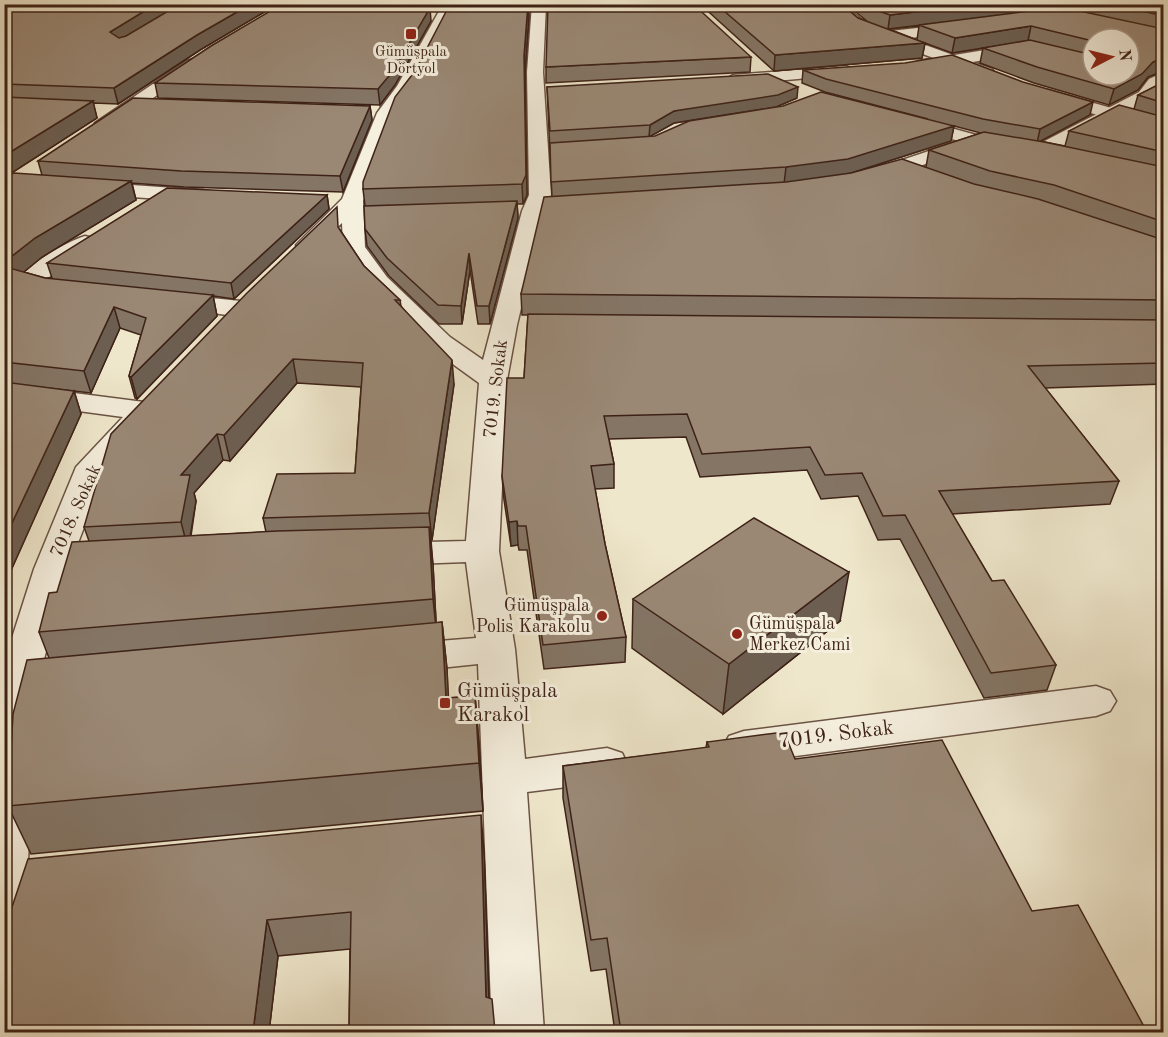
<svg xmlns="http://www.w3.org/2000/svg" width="1168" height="1037" font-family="'Old Standard TT',serif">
  <rect width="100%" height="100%" fill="#efe7cc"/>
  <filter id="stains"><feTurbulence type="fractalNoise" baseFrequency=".00333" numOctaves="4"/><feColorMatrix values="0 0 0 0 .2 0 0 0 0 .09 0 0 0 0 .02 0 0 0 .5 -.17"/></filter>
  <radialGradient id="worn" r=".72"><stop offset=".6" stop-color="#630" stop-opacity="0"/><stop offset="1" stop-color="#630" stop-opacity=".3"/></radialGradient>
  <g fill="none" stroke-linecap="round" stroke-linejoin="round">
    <g stroke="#6a5344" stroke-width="3">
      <path id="minor" d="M250,4H320L329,6L331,9L324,13L257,8Z
        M443,4H457L414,87L395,113L363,201L365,247L387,277L450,337L483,360L522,211L529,195L527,72L532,4H546L543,72L551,195L544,211L517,325L507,380L499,551L515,649L525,759L607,748L622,753L628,765L622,777L607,782L527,792L544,1032H492L478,664L402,672L389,668L383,658L389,648L402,644L476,638L466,562L388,565L376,562L371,554L376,546L388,543L466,541L479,383L432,349L369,287L343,247L342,223C329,235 318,255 299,250L296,245L342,199L377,113L397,86Z
        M1017,4H1041L1074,14L1164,33V42L1066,21Z
        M963,23L970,27L968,30L890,41L882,36L890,31Z
        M1027,43L1093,59V69L1027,53L918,71L910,66L918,61Z
        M193,59L199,61L201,64L199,67L110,127H98L95,123L187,61Z
        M846,66L854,71L852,74L733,85L725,80L733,75Z
        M1164,72V85L1151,100L1047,155H1033L1030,151L1033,147L1139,92L1149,79Z
        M911,117L980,136L1019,142L1022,146L1019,150L1012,152L977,146L877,181H863L860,177L863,173L959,141L905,126L902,122L905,118Z
        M4,176L203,190L210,192L214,196L210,200L203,202L4,188Z
        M85,236L93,238L96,243L93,248L46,279L70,285L73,290L70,295L61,297L18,287L15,282C26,266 67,241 85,236Z
        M172,294L241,301L250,304L254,309L250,314L241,317L163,306L160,301L163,296Z
        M4,384L144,402L154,405L159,411L106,470L68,569L35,693L27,887L20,901L4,907V663L34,569L76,467L123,417L4,401Z
        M1096,686L1110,691L1116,701L1110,711L1096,716L744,763L729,758L723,747L729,736L744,731Z"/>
    </g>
    <g stroke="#6a5344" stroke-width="3">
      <path id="tertiary" d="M825,4H842L867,24L992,69L994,72L986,77L980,75L857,30Z
        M1048,90L1164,123V134L1042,99L1039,95L1042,91Z"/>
    </g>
    <use href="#minor" fill="#f5efde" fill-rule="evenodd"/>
    <use href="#tertiary" fill="#f5efde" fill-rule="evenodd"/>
  </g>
  <path fill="#847565" stroke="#3e2217" stroke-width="1.5" fill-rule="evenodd" d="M4,4H265L266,11L200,50L118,104L93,103L97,118L10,174H4Z
    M384,4H441L438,8Z
    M458,4H528L529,16L525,72L527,195L523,204H517L518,218L490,324H478L470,270L462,324H439L389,276L367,246L365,229V206L363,189L415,71L458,6Z
    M700,4H841L858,18L867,21L846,4H1034L1031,6L1030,11L1059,8L1045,4H1164V71L1148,77L1138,90L1109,105L1034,83L980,63L983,48L952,53L925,43L922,58L774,71ZM919,26L917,40L889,29ZM1093,39H1129L1093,75Z
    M431,21L395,85L380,105L158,98L155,83Z
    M751,57L750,72L546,83V67Z
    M803,70L1090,115L1040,141L1065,146L1069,131L1134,109L1138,95L1158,85L1164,79V384L1045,388L1119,481L1110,504L952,514L992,581L1056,665L1047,690L984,698L900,539L878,540L858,496L821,499L807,470L700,477L686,437L609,439L614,464V488L595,489L605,544L626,637L625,662L544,669L527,550H519L518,545L511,546L504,500L502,476L524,378L528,315H522L521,294L552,197L547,87L797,98L776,107L674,123L649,137L928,119L825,92L802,83ZM954,126L981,133L929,150L926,167L852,173L951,141Z
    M370,106L372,120L343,192L184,187L132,183L136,200L42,257L24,272L45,278H52L47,263L327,195L329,209L234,299L213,296L217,316L137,399L135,398L129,376L141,335L120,328L91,393L30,386L74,391L81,414L4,586V177L42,175L38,161Z
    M340,230L364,266L400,300L401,306L454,384L432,540H431L433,565L436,623L442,622L447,669L448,698L475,696L479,743L483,811L31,854L8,806L49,658L39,632L57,592L89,541L84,527ZM297,383L361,387L355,473L263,518L266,532L191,536L196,501L194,493L223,460L230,461Z
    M633,599L840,621L723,714L632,648Z
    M707,742L795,759L1032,911L1147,1032H615L606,969L591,971L563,798V766L706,748Z
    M484,851L489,998L495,1032H349L350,949L278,956L269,1032H4V931Z"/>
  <path fill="#6c5f52" stroke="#3e2217" stroke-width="1.5" d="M156,4H181L114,47L110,32Z
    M251,4H265L266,11L200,50L118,104L114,88L197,35Z
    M528,4L529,16L525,72L527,195L523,204L522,184L524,56Z
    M979,4H1034L1031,6L1030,12L888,29L890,15Z
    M430,8L431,21L395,85L380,105L378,89Z
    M1031,26L1028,41L952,53L955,38Z
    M925,43L922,58L774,71L775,55Z
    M1164,58V71L1148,77L1138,90L1109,105L1114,89L1153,62Z
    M798,87L797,98L776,107L674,123L649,137L650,125L674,111Z
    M93,101L97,118L10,174H4V156Z
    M1093,102L1090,115L1037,143L1040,129Z
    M370,106L372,120L343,192L340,176Z
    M954,126L951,141L845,175L784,184L786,167Z
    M131,181L136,200L42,257L14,280L7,260L35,238Z
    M327,195L329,209L234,299L231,283Z
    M517,201L518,218L490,324L489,306Z
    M469,253L470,270L462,324L461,306Z
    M213,295L217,316L137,399L131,377Z
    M114,307L120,328L91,393L84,371Z
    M293,359L297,383L230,461L224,435Z
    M452,360L454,384L432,540L429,513Z
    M74,391L81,414L4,586V540Z
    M217,434L223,460L194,493L196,501L188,549L181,522V475Z
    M517,521L518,545L511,546L509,522Z
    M429,527L433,565L437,638L433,599Z
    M849,572L840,621L723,714L729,664Z
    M442,622L447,669L451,745L446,698Z
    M475,696L479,743L483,811L479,763Z
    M481,815L484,851L490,1032L486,997Z
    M267,920L278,956L269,1032H253Z"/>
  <path fill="#9a8875" stroke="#3e2217" stroke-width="1.5" d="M54,4H156L110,32L119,38L126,36L180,4H251L197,35L114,88L4,84V5L47,8Z
    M282,4H377L430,8L394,70L378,89L155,83L211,46Z
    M481,4H528L524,56L526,175L522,184L363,189V182L395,97L415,71L449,6Z
    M548,4H693L751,57L546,67Z
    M716,4H841L858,18L925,43L775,55Z
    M865,4H979L890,15L870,8Z
    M1111,4H1164V16Z
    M1061,7L1164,29V58L1153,62L1142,74L1114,89L1037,67L983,48L1030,40L1093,55V75H1129V39H1093V41L1031,26L955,38L919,25Z
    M952,55L1023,82L1093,102L1040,129L983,119L826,79L803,70L905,63Z
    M768,74L798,87L778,95L674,111L650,125L550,131L547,87Z
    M1164,79V103L1138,95L1158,85Z
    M821,92L954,126L848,159L786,167L551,182L550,143L655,136L689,121L783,106Z
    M4,97L93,101L4,156Z
    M133,98L370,106L340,176L181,171L38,161Z
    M1119,105L1164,117V152L1069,131Z
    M984,132L1044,142L1164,167V222L1054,185L990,171L929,150Z
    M902,159L974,184L1038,199L1164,240V300L521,294L544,197L786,182L851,173Z
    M14,173L131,181L35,238L7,260L9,268L45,278L213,295L131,377L129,376L146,318L114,307L84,371L4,362V177Z
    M167,188L327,195L231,283L47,263Z
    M517,201L489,306H477L469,253L461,306L438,305L387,258L365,229L364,206Z
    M337,207L338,227L364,266L400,300H395L452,360L429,513L263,518L277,474L355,473L363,363L293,359L224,435L217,434L181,475H190L181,522L84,527L111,434L247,293Z
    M528,314L1164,320V363L1028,366L1119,481L939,491L992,581L1004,580L1056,665L991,673L905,515L883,516L862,473L825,475L810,447L702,454L687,414L604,416L614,464L591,466L605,544L626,637L543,645L526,526H518L517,521L509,522L502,476L507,378H524Z
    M4,382L74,391L4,540Z
    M754,518L849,572L729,664L633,599Z
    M429,527L433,599L39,632L49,593L57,592L72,542L277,531Z
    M442,622L446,698L475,696L479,763L8,806L13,714L27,660Z
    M784,732L795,759L942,740L1032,911L1078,905L1147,1032H621L607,938L591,940L563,766L709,747L707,742Z
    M481,815L486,997L492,999L495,1031L487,1032H349L351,912L267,920L253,1032H4V958L7,944H4V931L28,859Z"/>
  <g fill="#8f2418" stroke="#f5efde" stroke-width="2">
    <rect x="405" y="28" width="12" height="12" rx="3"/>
    <circle cx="602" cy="616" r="6"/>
    <circle cx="737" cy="634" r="6"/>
    <rect x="439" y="697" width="12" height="12" rx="3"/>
  </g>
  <g text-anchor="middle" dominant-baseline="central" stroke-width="6" stroke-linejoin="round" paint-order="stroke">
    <g font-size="15" fill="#3e2217" stroke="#f5efde">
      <text x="411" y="52">Gümüşpala<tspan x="411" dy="17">Dörtyol</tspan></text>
    </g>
    <g font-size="18" fill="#3e2217" stroke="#f5efde">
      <text transform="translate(496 389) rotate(-83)">7019. Sokak</text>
      <text transform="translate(76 511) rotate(-66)">7018. Sokak</text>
    </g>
    <g font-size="18" fill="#3e2217" stroke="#f5efde" text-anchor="end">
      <text x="590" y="606">Gümüşpala<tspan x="590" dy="21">Polis Karakolu</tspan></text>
      <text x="749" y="624" text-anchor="start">Gümüşpala<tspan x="749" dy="21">Merkez Cami</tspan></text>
    </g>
    <g font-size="21" fill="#3e2217" stroke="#f5efde" text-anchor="start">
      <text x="457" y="691">Gümüşpala<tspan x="457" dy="24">Karakol</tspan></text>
    </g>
    <g font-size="21" fill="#3e2217" stroke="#f5efde">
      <text transform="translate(836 735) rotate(-7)">7019. Sokak</text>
    </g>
  </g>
  <rect width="1168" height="1037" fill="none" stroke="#efe7cc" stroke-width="24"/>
  <rect x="6" y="6" width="1156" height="1025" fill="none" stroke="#3e2217" stroke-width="3"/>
  <rect x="12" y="12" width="1144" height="1013" fill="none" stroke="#3e2217" stroke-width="1.5"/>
  <g transform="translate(1111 57) rotate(83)"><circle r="28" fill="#f5efde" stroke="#ac9d8e" stroke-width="1.5"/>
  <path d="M0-4.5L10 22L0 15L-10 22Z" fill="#8f2418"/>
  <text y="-9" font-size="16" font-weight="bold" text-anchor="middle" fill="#3e2217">N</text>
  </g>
  <rect width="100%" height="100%" filter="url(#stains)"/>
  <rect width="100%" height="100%" fill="url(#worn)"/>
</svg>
